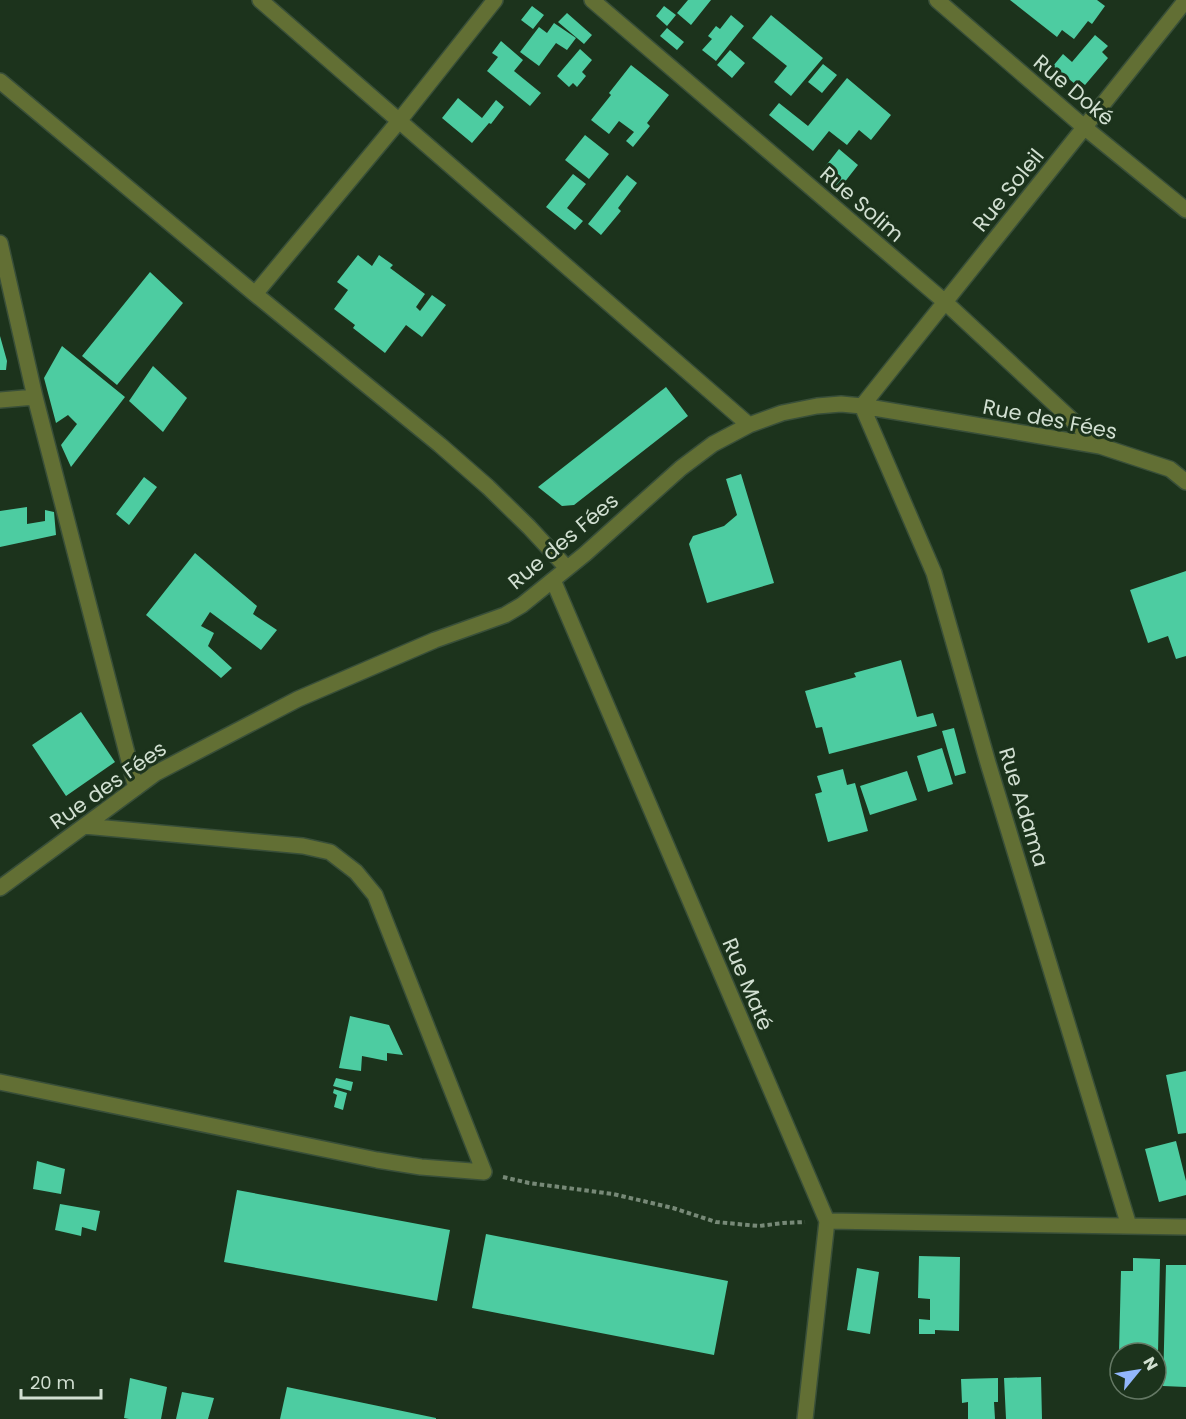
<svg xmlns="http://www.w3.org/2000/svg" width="1186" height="1419" font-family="Poppins,sans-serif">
  <rect width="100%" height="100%" fill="#1c331c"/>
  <path fill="#4dcca1" d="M688,0H711L691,25L677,13Z
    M1010,0H1097L1105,6L1092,24L1088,21L1074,39L1062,30L1057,37Z
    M532,6L544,15L533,29L521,20Z
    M664,6L676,15L667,26L656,16Z
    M567,13L592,35L584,44L558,22Z
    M731,15L744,26L716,61L702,50L712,39L708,36L716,26L720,29Z
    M771,15L823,58L791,96L774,82L787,66L752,38Z
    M554,23L576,38L567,50L556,43L539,66L520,52L539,27L547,33Z
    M667,28L684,42L677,50L660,36Z
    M1095,35L1108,46L1102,52L1108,58L1085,85L1079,80L1075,84L1053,66L1063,54L1072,62Z
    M501,41L523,60L514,71L541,93L530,106L487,71L498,57L492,53Z
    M580,49L592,60L582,72L586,76L577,87L573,83L569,87L557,76Z
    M730,50L745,63L732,78L717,65Z
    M823,64L837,75L822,93L808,82Z
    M631,65L669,95L647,123L650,126L633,147L626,141L634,132L619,121L609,134L591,120L611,95L609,93Z
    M847,78L891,115L871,140L859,130L847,145L829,131L813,151L769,115L779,103L808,126Z
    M458,98L482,118L496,100L504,107L491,124L489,123L472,143L442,118Z
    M585,135L609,154L589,179L565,160Z
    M839,149L858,165L840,188L821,172Z
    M573,174L586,184L567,208L583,221L575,230L546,207Z
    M627,175L637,183L618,208L621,211L601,235L588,224Z
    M358,255L372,266L379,255L393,265L390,268L425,294L416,307L420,311L432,295L446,305L422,337L406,325L385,353L353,328L355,325L334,309L348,290L337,282Z
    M150,272L183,303L117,385L82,356Z
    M0,336L7,361L6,370H0Z
    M62,346L125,397L71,467L61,445L77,424L68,415L56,423L44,378Z
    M153,366L187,398L163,432L129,401Z
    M666,387L688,416L574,505L562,506L538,487Z
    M741,474L774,583L707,603L689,544L693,536L724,526L737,515L726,479Z
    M144,477L157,487L129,525L116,514Z
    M27,507V524L45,521V510L54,512L56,535L0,547V511Z
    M195,553L257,606L253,614L277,630L261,650L210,612L201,626L214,633L208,646L232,668L221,678L146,615Z
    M1186,571V656L1176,659L1168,636L1148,643L1130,590Z
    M901,660L917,717L933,713L937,726L829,754L822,727L816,728L805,691L856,677L854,673Z
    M81,712L115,762L66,796L32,745Z
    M954,728L966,773L955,776L942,731Z
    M942,748L953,784L928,792L917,756Z
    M843,769L847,785L855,783L868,831L828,842L815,794L822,792L817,776Z
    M907,771L917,800L870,815L860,786Z
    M350,1016L389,1025L403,1055L387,1053V1061L362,1056L361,1071L339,1068Z
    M1186,1071V1133L1178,1134L1166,1075Z
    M336,1078L353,1082L351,1091L333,1086Z
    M334,1089L347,1093L343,1110L334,1107L337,1095L333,1093Z
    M1176,1141L1186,1181V1195L1159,1202L1145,1149Z
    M37,1161L65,1169L61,1194L33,1189Z
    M237,1190L450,1230L437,1301L224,1262Z
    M60,1204L100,1211L96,1231L82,1227L81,1236L55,1230Z
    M486,1234L728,1281L714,1355L472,1308Z
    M919,1256L960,1257L959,1331L935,1330V1334H919V1319L930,1320V1299L918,1298Z
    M1133,1258L1160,1259L1158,1353H1119L1121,1271H1133Z
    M1166,1265H1186V1387L1163,1386Z
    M857,1268L879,1272L870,1334L847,1330Z
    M1041,1377L1042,1419H1006L1004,1378Z
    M130,1378L167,1387L161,1419H129L124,1418Z
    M998,1378V1402H994L995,1419H968V1402L962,1403L961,1379Z
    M287,1387L436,1418V1419H280Z
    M182,1392L214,1398L208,1419H176Z"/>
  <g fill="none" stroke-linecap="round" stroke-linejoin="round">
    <g stroke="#394f39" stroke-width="18">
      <path id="minor" d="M260,0L749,425
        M592,0L945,302L1100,446
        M937,0L1084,127L1186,210
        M0,81L255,294L440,445L488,487L529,527L567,568
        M0,243L35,397L136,788
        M255,294L399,121L495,0
        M0,400L35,397
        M862,406L934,573L988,763L1129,1226
        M862,406L1186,0
        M553,580L827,1221L805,1419
        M0,888L156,773L298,699L435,640L505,615L522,605L585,554L681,468L713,444L749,425L782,413L817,406L841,404L862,406L1100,446L1170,469L1186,482
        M0,1082L377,1160L421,1167L484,1172L375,895L356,872L330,852L303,846L84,826
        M827,1221L1186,1227"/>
    </g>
    <path stroke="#778977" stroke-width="4" stroke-dasharray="4.5 3" stroke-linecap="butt" d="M503,1177L529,1183L613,1194L673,1208L716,1222L759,1226L783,1223L805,1222"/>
    <use href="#minor" stroke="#626f34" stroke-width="15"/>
  </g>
  <g text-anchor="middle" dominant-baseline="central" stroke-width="6" stroke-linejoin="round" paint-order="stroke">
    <g font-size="21" fill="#d1dfd1" stroke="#1c331c">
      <text transform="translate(1074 90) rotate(40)">Rue Doké</text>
      <text transform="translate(1008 190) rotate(-51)">Rue Soleil</text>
      <text transform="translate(862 204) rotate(41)">Rue Solim</text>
      <text transform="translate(1050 419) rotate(11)">Rue des Fées</text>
      <text transform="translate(563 541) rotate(-40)">Rue des Fées</text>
      <text transform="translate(108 785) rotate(-35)">Rue des Fées</text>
      <text transform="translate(1024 807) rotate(73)">Rue Adama</text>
      <text transform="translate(748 984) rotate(67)">Rue Maté</text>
    </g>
  </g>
  <g transform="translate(1138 1371) rotate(60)"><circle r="28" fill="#1c331c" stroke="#647864" stroke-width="1.5"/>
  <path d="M0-4.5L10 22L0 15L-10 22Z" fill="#92b7fd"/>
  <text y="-9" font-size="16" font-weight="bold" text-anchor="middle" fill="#d1dfd1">N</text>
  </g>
  <path d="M21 1389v9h80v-9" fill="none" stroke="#d1dfd1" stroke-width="3"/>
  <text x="30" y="1389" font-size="18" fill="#d1dfd1" stroke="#1c331c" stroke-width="4.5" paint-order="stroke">20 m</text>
</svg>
